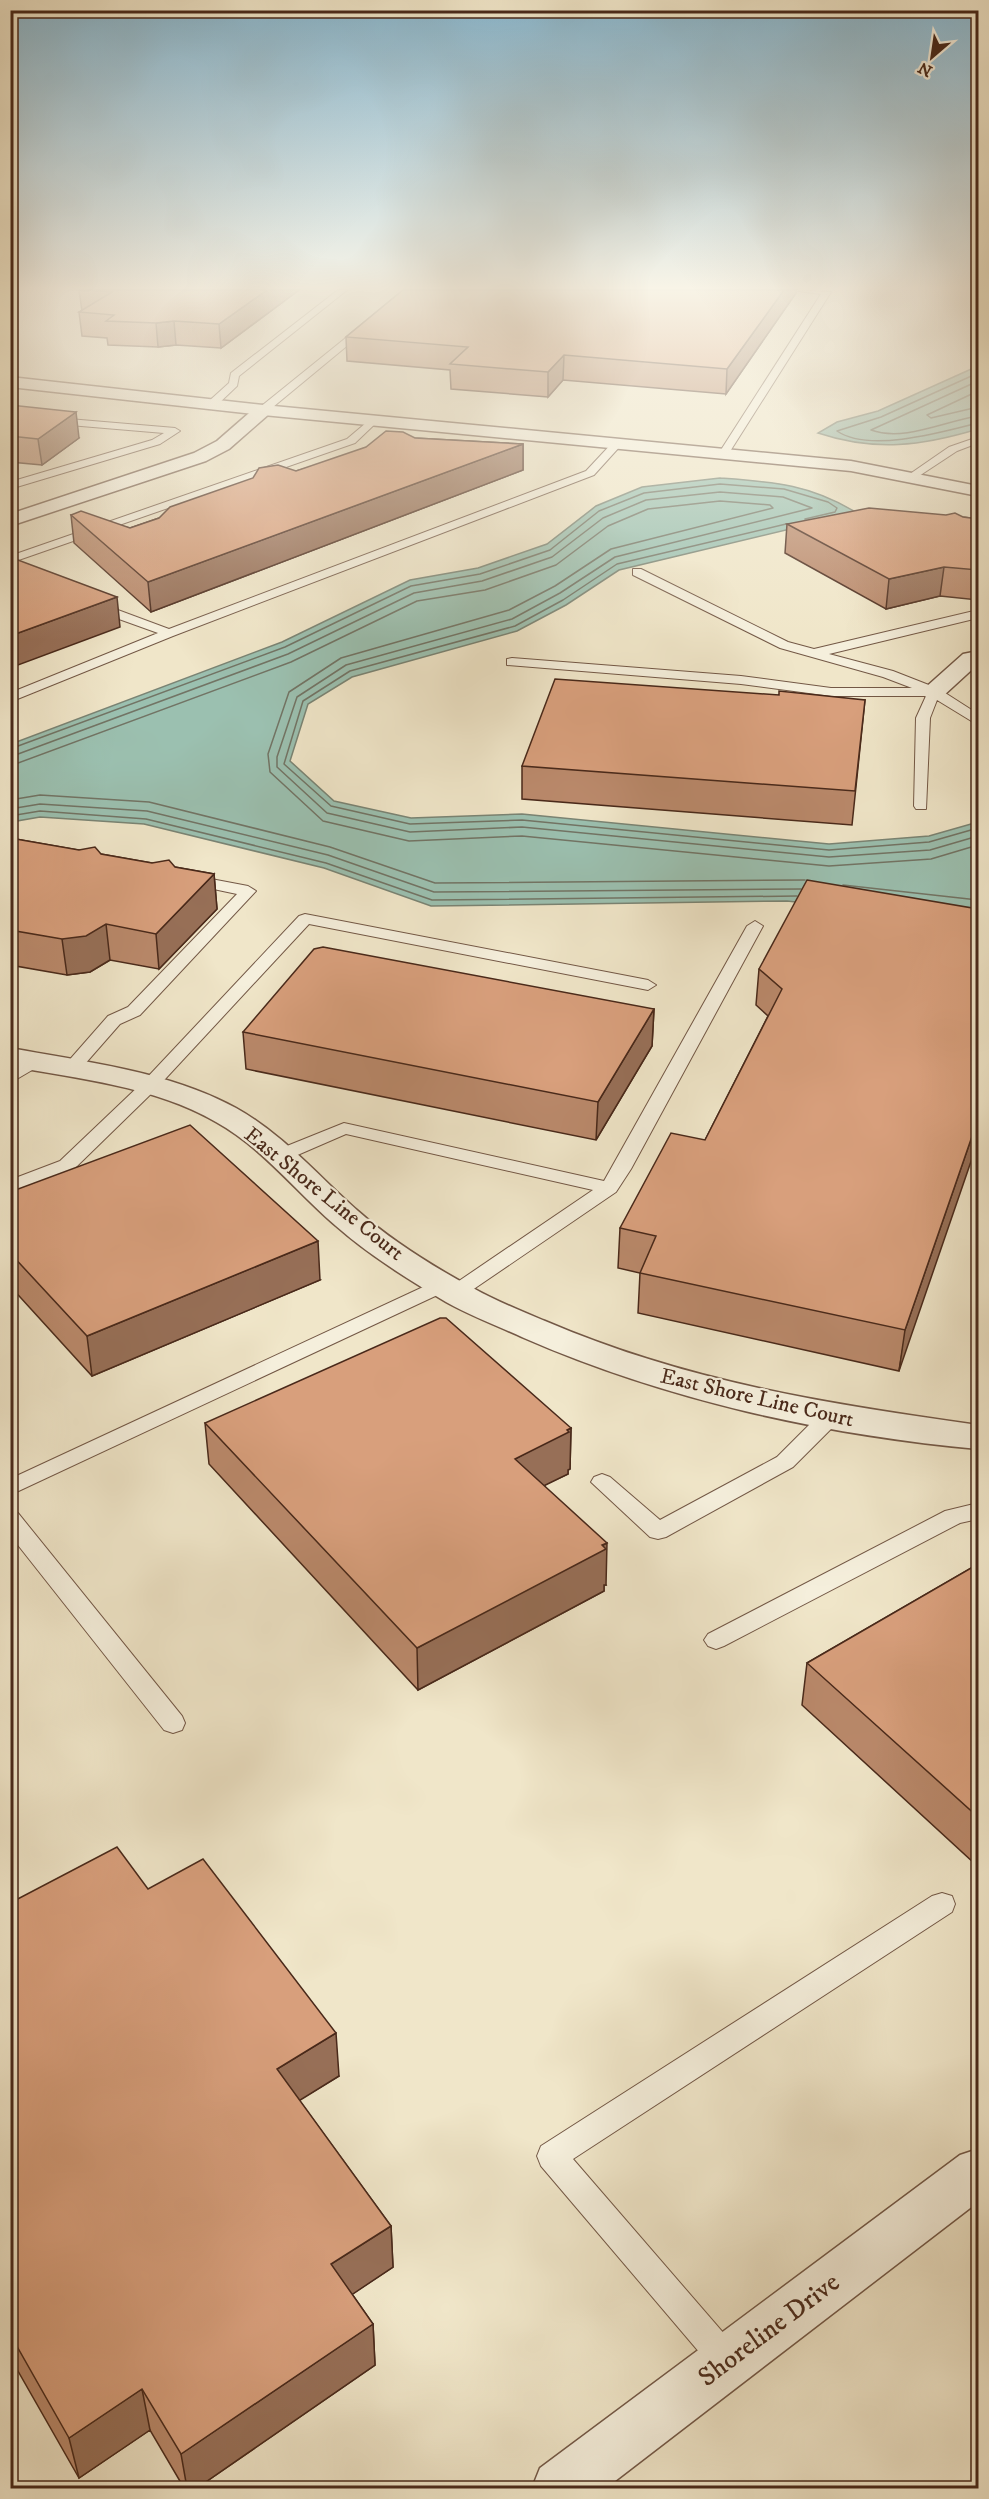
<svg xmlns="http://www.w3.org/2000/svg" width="989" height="2499" font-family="'IM FELL DW Pica',serif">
  <rect width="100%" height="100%" fill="#f0e6c9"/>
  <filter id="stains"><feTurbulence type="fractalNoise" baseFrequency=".00333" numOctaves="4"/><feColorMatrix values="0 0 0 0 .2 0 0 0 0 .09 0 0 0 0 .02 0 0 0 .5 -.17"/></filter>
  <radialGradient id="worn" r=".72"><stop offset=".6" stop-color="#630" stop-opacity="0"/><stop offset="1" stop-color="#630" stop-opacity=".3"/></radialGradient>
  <path fill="#9bc0b0" stroke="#7a8474" stroke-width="1.5" d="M978,366V429C922,446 875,452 818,433L837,422L878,411Z
    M720,478C774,482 810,484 857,513L619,570L566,605L517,631L352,677L308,704L290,761L334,801L411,818L522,814L829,844L929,836L978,822V923L787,901L431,906L324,868L144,824L40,817L11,822V744L282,642L410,580L478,568L547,544L596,506L642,487Z"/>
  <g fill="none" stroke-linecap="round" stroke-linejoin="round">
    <path stroke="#727465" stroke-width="1.5" d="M978,373L881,417L837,431C869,453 943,432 978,423
      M978,381L871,430C904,442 945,421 978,416
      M978,391L927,415L931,418L978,407
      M786,524L617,564L563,600L515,626L350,671L303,701L284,764L331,806L410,824L522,820L829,850L929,842L978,828
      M10,749L285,647L411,586L480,574L550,550L599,511L644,493L720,484L784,489L828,502L837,508L835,512L805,519
      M10,757L288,654L414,593L482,581L552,557L603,518L646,500L720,492L783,497L812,508L615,557L560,593L512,619L346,665L297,697L277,757V767L327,813L410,832L522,827L829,857L930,850L978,836
      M10,766L291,662L417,601L485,590L556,565L608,526L648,509L720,501L770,505L773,508L611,549L555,586L509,610L341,658L289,692L268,754L270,772L323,821L409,841L522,836L829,866L931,859L978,845
      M10,800L40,795L149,802L330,847L435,883L805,880
      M10,809L40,804L147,811L328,855L434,892L801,889
      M10,816L40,811L146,819L326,863L432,900L797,896
      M843,885L978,900"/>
    <g stroke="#735846" stroke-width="2">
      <path id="service" d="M338,290H347L239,376L237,386L216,406H208V402L229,383L231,373Z
        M791,290L831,292L729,453L720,455L719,453L821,294Z
        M363,324L371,326L267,412H259V408Z
        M10,414L175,428L180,431L160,444L10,489V482L152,440L164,433L10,420Z
        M373,417L378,420L377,422L355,443L10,563V556L347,439Z
        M978,437V443L957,451L916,478L907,476L949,447Z
        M614,441L623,443L594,475L173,636L10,702V693L158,633L91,609V603H99L169,629L586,471Z
        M978,513V529L969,523L974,514Z
        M633,569H641L788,642L814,649L978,610V618L829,654L893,671L939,689L978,714V723L973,722L937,700L930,718L926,809H916L914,806L916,718L926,696H831L741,684L507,665V659L512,658L741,676L831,688H912L883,677L780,648L633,575Z
        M190,875L248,886L256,891L140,1015L120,1024L77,1073H65L62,1069L65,1065L108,1016L128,1007L237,894L185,883L182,880L185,877Z
        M305,914L648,980L656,985L648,990L309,924L154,1091L74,1169L10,1193V1180L60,1161L142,1083L299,916Z
        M755,921L763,926L631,1169L616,1192L462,1297H448L446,1291L10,1495V1479L436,1281H450L453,1285L593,1190L346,1134L286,1160H272L270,1156L272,1152L344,1123L604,1181L747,926Z
        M33,1057L39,1058L42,1062L39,1066L10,1083V1070Z
        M831,1409L839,1411L842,1416L839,1421L793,1467L666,1537L658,1539L650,1537L591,1482L594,1477L602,1474L610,1477L660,1520L777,1457L823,1411Z
        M978,1503V1519L960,1523L724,1646L716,1649L708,1646L704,1640L708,1634L945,1511Z
        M10,1511L18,1513L182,1716L185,1723L182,1730L173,1733L164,1730L10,1535Z
        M942,1893L952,1896L955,1904L952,1912L573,2159L739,2351L744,2362L739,2373L728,2378L717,2373L541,2166L537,2156L541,2146L932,1896Z"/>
    </g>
    <g stroke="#735846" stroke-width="3">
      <path id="minor" d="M263,405L271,410L269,414L229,449L206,461L10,526V514L194,453L217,441L257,406Z
        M978,651V664L942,697H926L923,692L926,687L963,654Z
        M10,1048C86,1062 168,1071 236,1108C283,1134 318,1176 358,1211C392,1241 432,1266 473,1288C496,1301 521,1311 545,1321C687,1382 828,1404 978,1425V1449C824,1435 666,1400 524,1338C498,1326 471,1316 446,1302C408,1279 370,1256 336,1226C296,1192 263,1148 216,1122C154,1086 79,1079 10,1066Z"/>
    </g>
    <g stroke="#735846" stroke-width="3">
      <path id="tertiary" d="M10,377L263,405L851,461L978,486V496L851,471L263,415L10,387Z
        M978,2149V2202L606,2488H532L540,2468L960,2155Z"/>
    </g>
    <use href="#service" fill="#f5efdc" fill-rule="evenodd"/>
    <use href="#minor" fill="#f5efdc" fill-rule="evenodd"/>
    <use href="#tertiary" fill="#f5efdc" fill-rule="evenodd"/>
  </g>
  <path fill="#ba896b" stroke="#49291a" stroke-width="1.5" d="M79,290H299L221,348L176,345L158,347L108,345L107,338L82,336L79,312L82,311Z
    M403,290H796V293L726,394L563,380L548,397L451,389L450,370L347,361L346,337Z
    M10,405L79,438L42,465L10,462Z
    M415,438L523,444V470L151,612L74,543L71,515L130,528L296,471Z
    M963,517L978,519V600L940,596L886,609L785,553L787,524Z
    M865,700L852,825L522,799V766Z
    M10,838L214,874L217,909L159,969L110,960L90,972L67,975L10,965Z
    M978,909L899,1371L638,1313L640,1273L618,1268L620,1228L705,1140L768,1016L756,1005L759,969Z
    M654,1009L652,1046L596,1140L246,1069L243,1032Z
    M10,1192L320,1280L92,1376L10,1286Z
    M205,1423L571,1428L570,1469L568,1470V1474L544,1485L606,1585H604V1591L418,1690L209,1464Z
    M978,1564V1860L974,1863L802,1705L807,1663Z
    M148,1889L339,2076L299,2100L391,2226L393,2267L352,2294L373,2324L375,2365L197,2488H184L150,2430L79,2478L10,2357V1903Z"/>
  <path fill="#976f57" stroke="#49291a" stroke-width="1.5" d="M267,290H299L221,348L219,324Z
    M784,290H796V293L726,394L727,369Z
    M174,321L176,345L158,347L156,323Z
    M564,355L563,380L548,397V372Z
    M76,412L79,438L42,465L38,439Z
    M523,444V470L151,612L148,582Z
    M944,567L940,596L886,609L889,579Z
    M117,597L120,627L10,668V636Z
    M214,874L217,909L159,969L156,934Z
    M106,924L110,960L90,972L67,975L62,939Z
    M654,1009L652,1046L596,1140L598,1102Z
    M978,1119V1141L899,1371L905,1330Z
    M318,1241L320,1280L92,1376L87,1336Z
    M571,1428L570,1469L568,1470V1474L515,1500V1459Z
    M607,1543L606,1585H604V1591L418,1690L417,1648Z
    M978,1839V1860L974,1863Z
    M336,2033L339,2076L281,2112L277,2069Z
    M391,2226L393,2267L335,2306L331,2264Z
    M373,2324L375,2365L197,2488H187L181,2454Z
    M142,2389L150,2430L79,2478L69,2438Z"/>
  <path fill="#d89f7c" stroke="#49291a" stroke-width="1.5" d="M87,290H267L219,324L174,321L156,323L106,321L114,315L79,312L112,292Z
    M403,290H784L727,369L564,355L548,372L450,364L468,347L346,337Z
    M10,405L76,412L38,439L10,436Z
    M386,431L403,432L415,438L523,444L148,582L71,515L81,511L130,528L159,518L170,507L253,478L259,468L278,465L296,471L366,447Z
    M869,508L946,515L955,513L963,517L978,519V570L944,567L889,579L787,524Z
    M10,560H18L117,597L10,636Z
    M555,679L779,695V691L865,700L855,791L522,766Z
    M10,838L79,850L95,847L101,854L152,863L169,860L175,867L214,874L156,934L106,924L86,936L62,939L10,930Z
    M807,880L978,909V1119L905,1330L640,1273L656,1236L620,1228L671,1133L705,1140L782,989L759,969Z
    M323,947L654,1009L598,1102L243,1032L314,949Z
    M190,1125L318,1241L87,1336L10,1253V1192Z
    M440,1318H446L571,1428L567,1430L569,1432L515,1459L607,1543L602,1545L606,1549L417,1648L205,1423Z
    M978,1564V1817L807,1663Z
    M117,1847L148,1889L203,1859L336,2033L277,2069L391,2226L331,2264L373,2324L181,2454L142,2389L69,2438L10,2334V1903Z"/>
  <linearGradient id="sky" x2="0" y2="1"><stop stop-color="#89b9d2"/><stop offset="0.45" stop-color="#f8f4e7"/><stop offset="1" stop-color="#f8f4e7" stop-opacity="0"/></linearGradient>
  <rect width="989" height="640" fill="url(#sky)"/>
  <g text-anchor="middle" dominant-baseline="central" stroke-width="4.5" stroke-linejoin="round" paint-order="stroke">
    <g font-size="22" fill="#49291a" stroke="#f5efdc">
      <text transform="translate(324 1194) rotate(39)">East Shore Line Court</text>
      <text transform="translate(757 1398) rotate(13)">East Shore Line Court</text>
    </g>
    <g font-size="27" fill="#49291a" stroke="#f5efdc">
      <text transform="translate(769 2330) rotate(-37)">Shoreline Drive</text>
    </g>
  </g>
  <rect width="989" height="2499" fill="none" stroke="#f0e6c9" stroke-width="36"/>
  <rect x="12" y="12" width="965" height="2475" fill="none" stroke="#49291a" stroke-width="3"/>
  <rect x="18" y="18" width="953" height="2463" fill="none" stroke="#49291a" stroke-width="1.5"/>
  <g transform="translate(932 57) rotate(209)" stroke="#f5efdc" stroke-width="4.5" paint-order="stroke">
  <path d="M0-4.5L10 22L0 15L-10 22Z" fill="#49291a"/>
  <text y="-9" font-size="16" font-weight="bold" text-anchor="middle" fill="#49291a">N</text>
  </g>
  <rect width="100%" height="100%" filter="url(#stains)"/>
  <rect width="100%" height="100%" fill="url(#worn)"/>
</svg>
